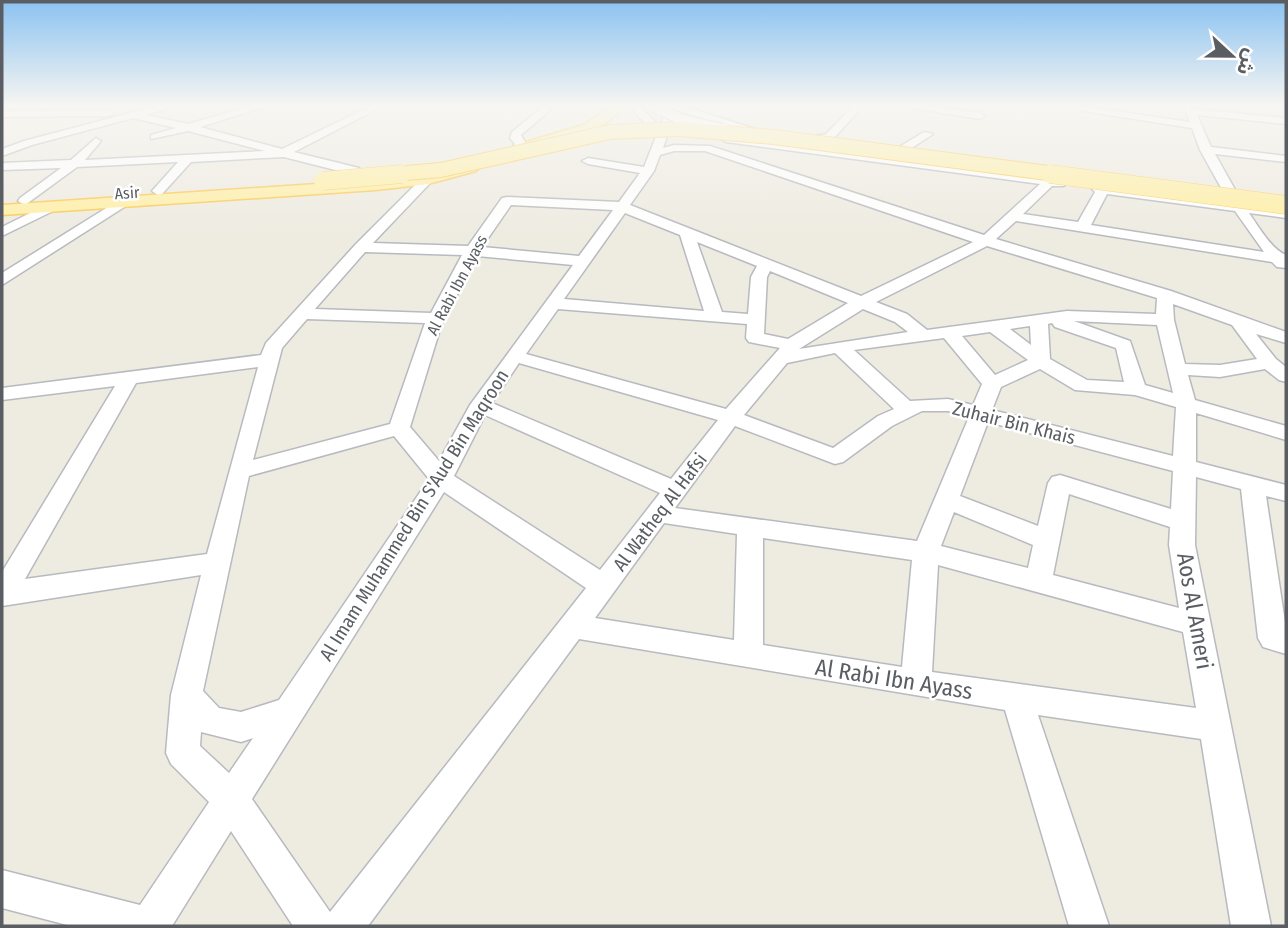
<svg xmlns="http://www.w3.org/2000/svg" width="1288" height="928" font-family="'Fira Sans Condensed','Noto Sans Arabic',sans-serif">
  <rect width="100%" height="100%" fill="#eeebe1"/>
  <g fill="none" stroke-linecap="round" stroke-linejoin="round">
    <g stroke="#b7babf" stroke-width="3">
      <path id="minor" d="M160,105H176L146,115L188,124L255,105H270L200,127L282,149L373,105H385L294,152L359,168L364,175L358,179L351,174L284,157L191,162L162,194L158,195L152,191L178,162L77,167L25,205L18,201L20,198L61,168L2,170V163L71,160L96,138L101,141L85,160L265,151L188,131L151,139V135L176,128L133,118L32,145L2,156V149L24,141Z
        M545,105H556L521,135L526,144L521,151H513L511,149L515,144L510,138L512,132Z
        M629,105H639L656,123V127H648Z
        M656,105H680L758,130L749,132L669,108L673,119L663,148L674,145L710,146L984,235L1040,184L726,142L721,139L726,136L1060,179L1066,183L1064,186H1052L1023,214L1078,222L1095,192L1092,189L1098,185L1229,202L1200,150L1192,128L1083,111L1080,110V106L1190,122L1183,105H1193L1194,109L1286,118V124L1197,115L1211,147L1286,156V162L1215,154L1243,204L1286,210V218L1249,213C1259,227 1271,249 1286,255V268L1277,267L1272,262L1016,221L996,239L1171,291L1286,332V343L1256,334L1276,359L1286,367V382L1279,380L1265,369L1220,377L1188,375L1195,400L1286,426V440L1196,413V462L1286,485V501L1266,496L1286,629V654L1263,647L1258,638L1241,489L1196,477L1195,545L1271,926H1231L1201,739L1038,715L1109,926H1069L1005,710L579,639L368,926H293L231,831L172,926H71L2,908V870L140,905L209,802L171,764L166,753L171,695L201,575L2,606V572L115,386L2,400V388L261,355L266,343L356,244L424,176L434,179L373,243L468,246L502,198L507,197L619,202L640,173L588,164L582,161L588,158L644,167L663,119V113ZM674,151H705L973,242L861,296L630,205L654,171L660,155ZM1107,194L1235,211L1264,252L1091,225ZM511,205L613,210L579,256L482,247ZM625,213L680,235L704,311L564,299ZM697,242L757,266L751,277L748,314L722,312ZM987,246L1157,298L1156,314L1067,311L927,330L907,314L876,302ZM365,252L462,255L431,313L315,309ZM477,256L573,265L470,405L439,461L410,427L441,326ZM770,271L848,303L788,339L764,334L767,277ZM1173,304L1232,325L1257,359L1220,365L1185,364L1174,320ZM558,309L747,324L746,338L749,342L780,348L726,409L526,354ZM863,309L895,322L908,332L799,349ZM307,319L425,323L390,424L253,460L282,348ZM1074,321L1157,325L1173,393L1145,385L1130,341ZM1052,323L1055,327L1116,348L1124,382L1087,380L1050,359L1048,324ZM1030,326L1031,345L1010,329ZM990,332L1028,360L995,375L962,336ZM944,338L982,384L973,405L948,399L910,401L854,350ZM835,353L894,409L878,416L833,448L744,415L787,363ZM519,363L718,420L671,479L492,403ZM258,367L207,554L25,579L136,383ZM1040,369L1075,390L1135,395L1176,407L1173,456L992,410L1001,387ZM922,411H948L969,417L917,541L675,508L735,426L835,464L843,462L892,426ZM485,415L660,493L600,570L454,476ZM988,422L1173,471L1171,509L1060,475L1052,477L1048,483L1038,526L960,496ZM394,436L429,479L279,700L241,712L219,708L203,691L249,476ZM444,492L586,588L330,912L252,799ZM1069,494L1170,527L1169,545L1179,608L1053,575ZM954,512L1033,545L1028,568L941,546ZM664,523L737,534L734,640L595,618ZM763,538L912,560L902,667L763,645ZM938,565L1183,632L1196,708L932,672ZM201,732L241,742L253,738L229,773L200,746Z
        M854,105H864L833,139L808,141V137L826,134Z
        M893,105H919L980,113L985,116L980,119Z
        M2,111L109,110L114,113L109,116L2,117Z
        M924,132L933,134L904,153H896V149Z
        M124,197L131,201L129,204L2,285V273Z
        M50,203L57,207L55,210L2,236V227Z"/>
    </g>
    <g stroke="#fbc84d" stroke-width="3">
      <path id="major" d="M612,105H624C603,135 562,142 528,150L521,146L523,143L586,124Z
        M471,163L476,165L479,168L476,171L428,184L376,190L2,215V205L376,180L428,174Z"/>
    </g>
    <use href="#minor" fill="#fff" fill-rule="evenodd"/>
    <use href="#major" fill="#ffefa5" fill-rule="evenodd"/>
    <g stroke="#b7babf" stroke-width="12" stroke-linecap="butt">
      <path id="minor-bridge" d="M651,105L680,119L723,129"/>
    </g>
    <g stroke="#fbc84d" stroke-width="16" stroke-linecap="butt">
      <path id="major-bridge-far1" d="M383,175L441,170L610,132L679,129L774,137L1063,175"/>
    </g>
    <g stroke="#fbc84d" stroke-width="19" stroke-linecap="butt">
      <path id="major-bridge" d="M1050,174L1286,205
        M323,181L402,174"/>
    </g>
    <use href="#minor-bridge" stroke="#fff" stroke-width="10"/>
    <use href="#major-bridge-far1" stroke="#ffefa5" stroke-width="14"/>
    <use href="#major-bridge" stroke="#ffefa5" stroke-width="18"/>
  </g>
  <linearGradient id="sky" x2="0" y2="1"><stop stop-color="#8bc2f1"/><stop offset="0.45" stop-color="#f7f6f2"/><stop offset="1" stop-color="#f7f6f2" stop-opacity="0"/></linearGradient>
  <rect width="1288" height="235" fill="url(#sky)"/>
  <g text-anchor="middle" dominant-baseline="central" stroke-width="5" stroke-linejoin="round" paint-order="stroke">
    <g font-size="16" fill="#5a5e63" stroke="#fff">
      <text transform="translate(127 193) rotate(-4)">Asir</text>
      <text transform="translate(457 285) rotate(-62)">Al Rabi Ibn Ayass</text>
    </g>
    <g font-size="19" fill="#5a5e63" stroke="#fff">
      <text transform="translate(1014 423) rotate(14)">Zuhair Bin Khais</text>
      <text transform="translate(660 512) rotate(-53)">Al Watheq Al Hafsi</text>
      <text transform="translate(414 515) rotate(-58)">Al Imam Muhammed Bin S'Aud Bin Maqroon</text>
    </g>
    <g font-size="23" fill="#5a5e63" stroke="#fff">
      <text transform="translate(1195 611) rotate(80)">Aos Al Ameri</text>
      <text transform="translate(894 679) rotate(9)">Al Rabi Ibn Ayass</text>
    </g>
  </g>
  <rect width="1288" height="928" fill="none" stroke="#5a5e63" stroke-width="7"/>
  <g transform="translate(1232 56) rotate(112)" stroke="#ffffff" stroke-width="5" paint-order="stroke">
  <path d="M0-5L12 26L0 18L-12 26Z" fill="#5a5e63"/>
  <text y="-10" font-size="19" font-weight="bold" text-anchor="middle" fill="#5a5e63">ش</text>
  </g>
</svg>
